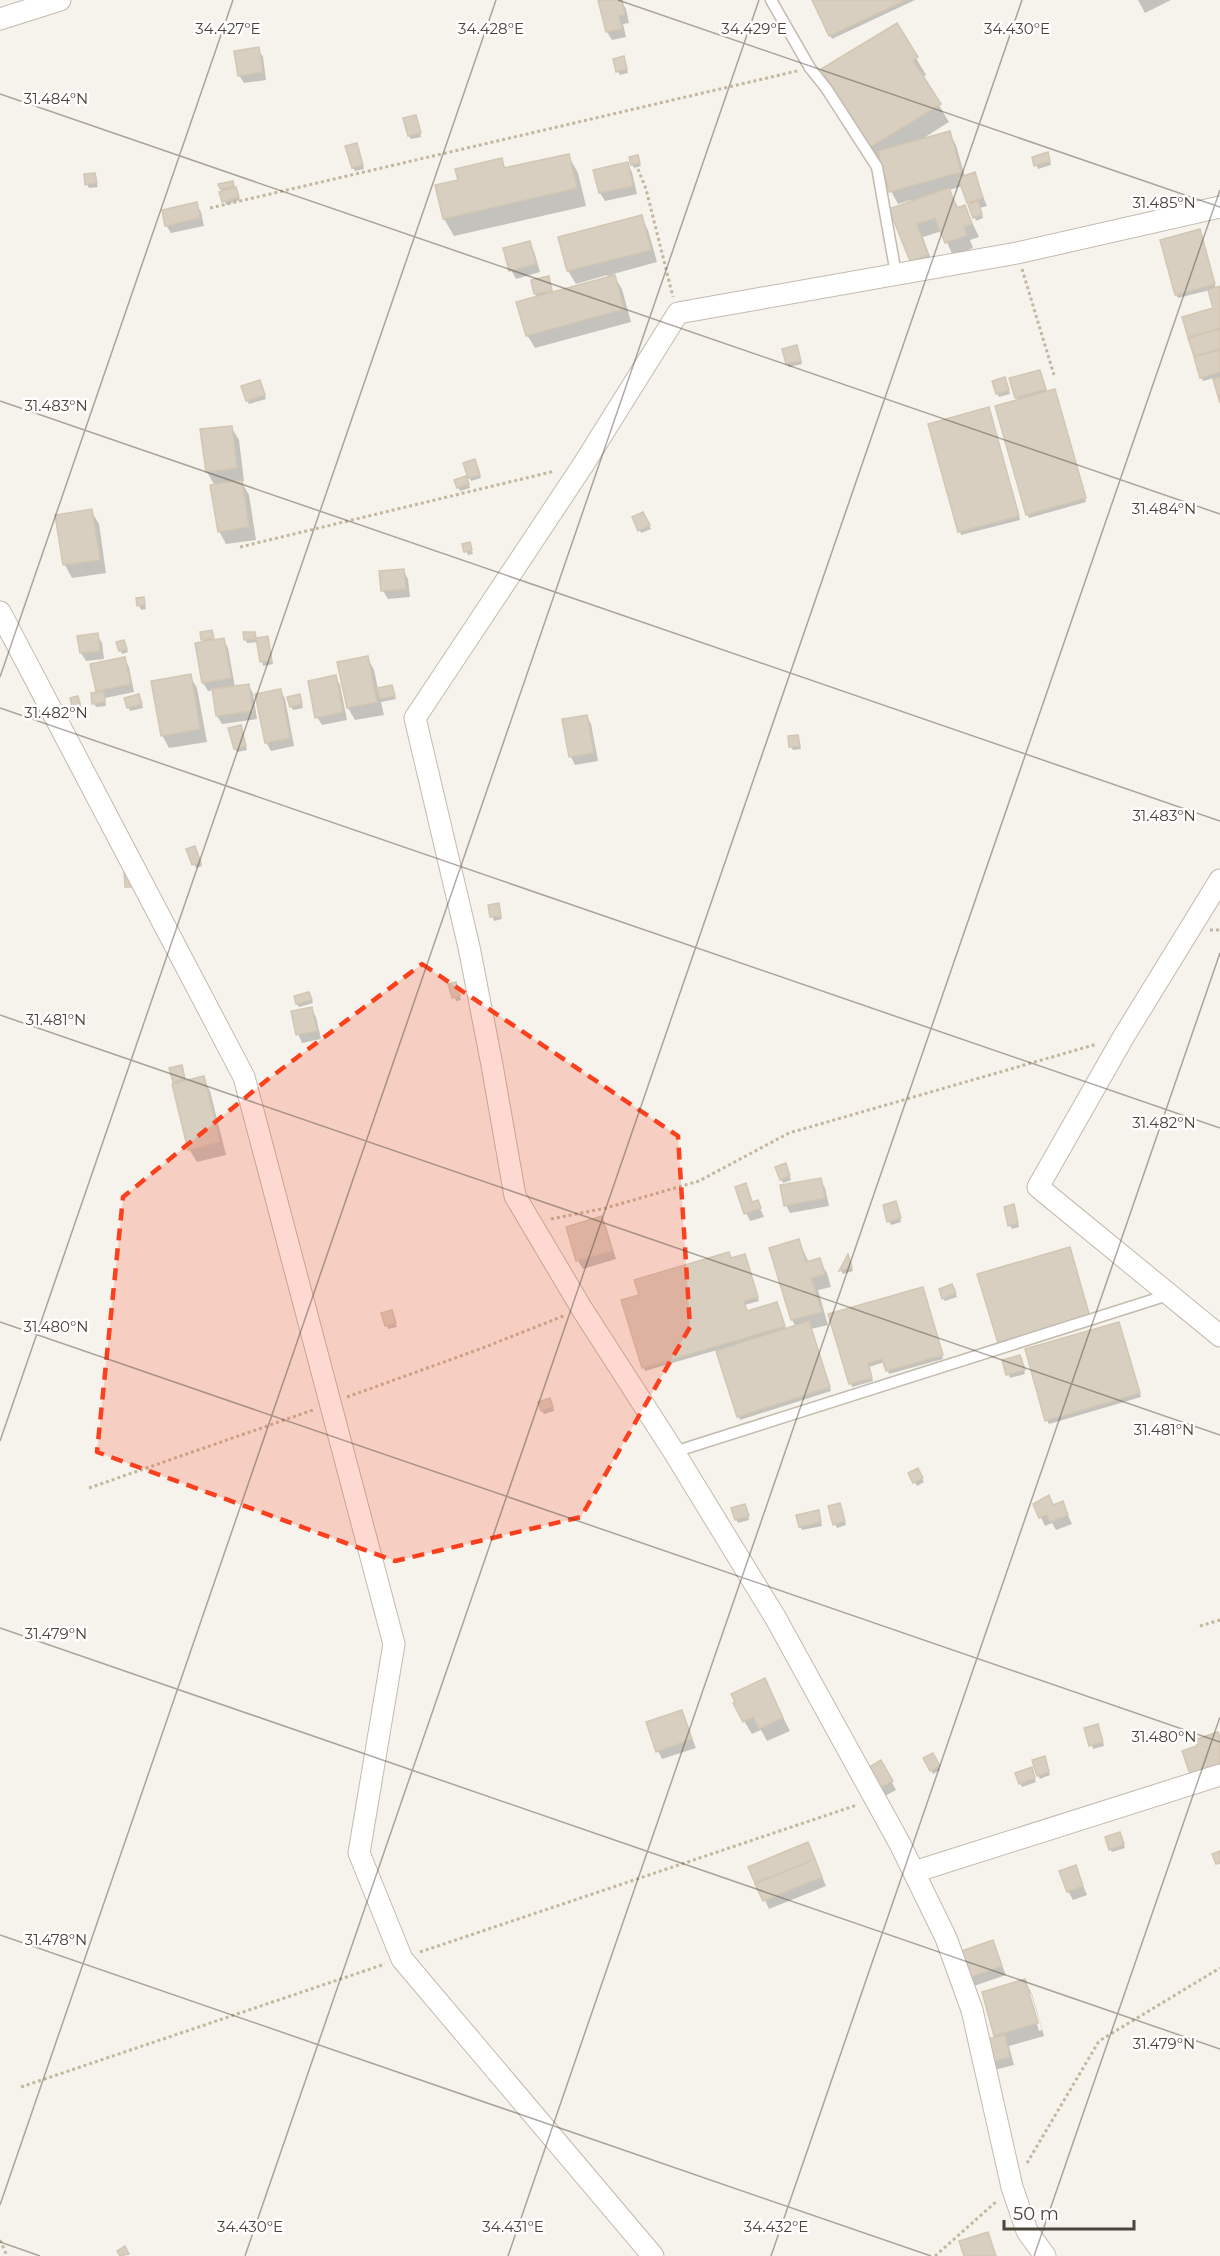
<svg xmlns="http://www.w3.org/2000/svg" width="1220" height="2256" font-family="Montserrat,sans-serif">
  <rect width="100%" height="100%" fill="#f6f3ec"/>
  <path fill="#0003" fill-rule="evenodd" d="M600,0L621,1L626,9L629,23L623,24L626,37L612,40L607,32Z
    M813,0H915L832,39Z
    M1138,0H1171L1145,13Z
    M258,49L263,57L266,80L244,83L239,75Z
    M916,58L926,75L922,77L949,122L922,139L949,132L956,145L965,177L974,174L987,206L980,208L983,218L976,221L963,186L949,190L959,209L965,207L979,237L970,240L973,248L953,256L942,231L923,237L934,268L918,274L911,261L891,210L911,203V200L898,204L891,191L883,163L880,164L833,87Z
    M625,62L628,73L620,75L618,71Z
    M417,120L421,137L411,139L409,136Z
    M358,148L364,169L355,171L353,168Z
    M568,155L578,173L586,206L454,236L444,219L436,186L460,181L501,160L507,170Z
    M637,157L641,166L634,168L632,164Z
    M1049,157L1051,165L1038,169L1033,158Z
    M627,164L632,172L637,194L605,201L600,193L595,171Z
    M94,174L98,187L89,188L87,184Z
    M232,182L240,200L226,205L221,189Z
    M196,204L201,212L204,226L171,233L166,225Z
    M641,217L648,230L657,262L613,274L622,289L631,322L535,348L527,335L537,298L535,294L548,278L553,293L608,278L607,275L576,284L568,271L560,238Z
    M1200,231L1216,289L1220,288V398L1214,378L1203,381L1201,377L1189,336L1215,309L1210,290L1178,298L1176,294Z
    M529,243L534,251L540,272L516,279L511,270Z
    M796,347L802,364L789,367L787,364Z
    M1039,372L1048,393L1056,395L1086,502L1029,518L1027,514L1018,401L1016,397Z
    M1005,379L1010,394L999,397L997,393Z
    M262,385L266,399L249,404L247,400Z
    M990,413L1020,520L961,535L930,425Z
    M231,427L239,440L244,481H241L249,495L256,540L226,544L219,531L215,486L207,472Z
    M477,465L481,478L471,481L469,478Z
    M468,481L470,488L460,491L458,487Z
    M91,511L99,524L106,573L72,578L65,565L57,516Z
    M643,514L651,529L641,533L634,518Z
    M469,543L473,554L468,555L464,545Z
    M403,570L408,579L410,597L388,599L383,591Z
    M143,598L146,609L141,610L137,599Z
    M211,632L214,641L223,639L228,648L235,687L248,685L253,693L257,719L222,724L217,716L213,690L208,691L203,683L204,643L203,640Z
    M255,633L257,639L267,637L273,664L263,666L258,642L247,643L245,639Z
    M97,635L102,643L104,659L86,661L81,653Z
    M124,642L128,652L122,654L120,650Z
    M367,657L374,670L378,689L392,687L396,699L381,702L384,715L355,720L348,708Z
    M124,658L129,667L134,692L105,698L106,706L96,707L94,703L99,693L97,690Z
    M190,676L197,688L207,742L169,748L162,735Z
    M335,676L340,685L347,720L322,725L317,717Z
    M281,691L285,699L294,746L271,751L266,742Z
    M125,699H140L143,708L130,711Z
    M301,699L303,708L293,710L291,706Z
    M79,701L82,711L76,713L74,709Z
    M587,716L591,724L598,761L575,765L571,757Z
    M240,726L247,750L237,752L235,749Z
    M797,736L801,749L793,750L791,747Z
    M188,850L197,851L202,866L196,868Z
    M498,905L502,919L494,921L490,906Z
    M450,985L457,987L461,1000L456,1001Z
    M311,997L313,1003L299,1007L297,1004Z
    M311,1009L316,1017L321,1039L302,1043L298,1034Z
    M181,1067L186,1082L203,1078L210,1091L226,1155L197,1162L189,1149L174,1082Z
    M787,1169L791,1180L783,1183L781,1179Z
    M820,1179L825,1188L829,1206L790,1213L786,1205Z
    M745,1185L753,1204L757,1202L764,1217L750,1221L746,1213Z
    M897,1206L901,1222L891,1225L889,1221Z
    M1015,1209L1019,1227L1012,1229L1010,1225Z
    M601,1218L606,1226L616,1259L583,1269L578,1261L568,1228Z
    M799,1241L809,1263L819,1260L827,1273L831,1287L818,1290L828,1325L811,1329L831,1391L740,1420L717,1350L645,1371L623,1301L731,1260L746,1259L759,1301L745,1305L747,1313L779,1308L786,1330L796,1327L792,1320L771,1249Z
    M848,1257L853,1271L843,1274L841,1271Z
    M954,1290L957,1297L945,1301L943,1298Z
    M924,1292L943,1359L889,1374L885,1362L869,1367L873,1381L852,1387L830,1315Z
    M383,1314L393,1315L397,1327L388,1329Z
    M1119,1324L1141,1397L1049,1424L1047,1420Z
    M1021,1360L1025,1374L1010,1378L1004,1361Z
    M552,1403L554,1411L544,1414L542,1411Z
    M917,1470L924,1482L917,1486L910,1474Z
    M1049,1497L1054,1506L1062,1503L1072,1524L1056,1530L1052,1523L1045,1526L1035,1505Z
    M841,1508L846,1525L837,1528L835,1524Z
    M746,1509L749,1520L738,1523L736,1519Z
    M820,1516L822,1526L802,1530L800,1526Z
    M764,1680L790,1731L767,1741L761,1730L752,1734L744,1721Z
    M681,1712L696,1748L662,1759L658,1751Z
    M1098,1726L1104,1746L1093,1749L1086,1729Z
    M932,1755L940,1770L933,1774L925,1759Z
    M881,1762L896,1790L883,1797L868,1769Z
    M1046,1762L1050,1775L1040,1779L1038,1775Z
    M1033,1773L1036,1782L1022,1787L1020,1783Z
    M1121,1837L1125,1848L1112,1852L1110,1849Z
    M808,1844L826,1886L769,1909L750,1868Z
    M1075,1867L1087,1895L1073,1900L1068,1891Z
    M992,1942L1006,1975L971,1987L967,1979Z
    M1025,1981L1032,1994L1044,2036L1009,2046L1014,2065L994,2070L989,2062L997,2038L996,2035ZM1028,1993H1031L1042,2030L1039,2031Z"/>
  <path fill="#d8cfc1" stroke="#d3c7b4" stroke-width="1.5" d="M598,0H622L625,15L619,16L622,29L606,32Z
    M812,0H906L829,36Z
    M897,23L918,57L913,60L941,104L869,148L821,69Z
    M259,47L263,72L238,76L234,51Z
    M624,56L627,69L616,72L613,59Z
    M416,115L421,133L408,136L403,118Z
    M950,131L961,172L889,192L878,151Z
    M357,143L363,165L352,168L345,146Z
    M1048,152L1050,161L1034,166L1032,157Z
    M569,154L577,188L443,219L435,185L458,180L455,169L502,158L504,168Z
    M638,155L640,163L631,165L629,157Z
    M628,162L633,186L599,193L593,170Z
    M975,172L983,198L967,203L958,178Z
    M95,173L97,183L85,185L84,174Z
    M233,181L234,186L220,189L218,184Z
    M236,187L239,197L222,202L219,192Z
    M949,188L957,208L965,205L972,224L964,227L967,235L945,243L935,218L917,224L928,255L910,261L889,209Z
    M978,201L982,214L973,218L968,205Z
    M197,202L200,218L165,226L162,210Z
    M642,215L651,250L567,271L558,237Z
    M1200,229L1215,284L1175,295L1160,240Z
    M530,241L536,264L509,271L503,248Z
    M615,275L624,309L526,336L516,302Z
    M549,276L552,291L534,294L531,280Z
    M1220,286V328L1188,337L1182,317L1213,308L1208,290Z
    M1220,329V349L1194,356L1188,338Z
    M797,345L801,361L786,364L782,349Z
    M1220,350V372L1200,378L1194,357Z
    M1040,370L1046,389L1015,398L1009,378Z
    M1005,377L1009,390L996,394L992,381Z
    M1220,377V403L1213,379Z
    M260,380L265,395L246,401L241,386Z
    M1055,389L1086,498L1026,515L995,406Z
    M989,407L1019,516L958,532L928,424Z
    M232,426L237,468L206,472L200,429Z
    M475,459L480,475L468,478L463,463Z
    M466,476L469,484L457,488L454,480Z
    M242,480L249,527L218,532L210,485Z
    M92,509L100,560L63,565L55,515Z
    M643,512L650,525L638,531L632,517Z
    M470,542L472,550L464,552L462,544Z
    M404,569L406,589L381,591L379,571Z
    M144,597L145,605L137,606L136,598Z
    M212,630L214,638L201,640L200,632Z
    M243,632H255L256,639L244,640Z
    M98,633L100,651L80,653L77,636Z
    M268,636L272,661L260,662L256,638Z
    M224,638L231,678L202,683L195,643Z
    M124,640L127,649L119,651L116,642Z
    M368,656L377,702L347,708L337,662Z
    M125,657L131,684L96,691L90,664Z
    M191,674L200,729L161,736L151,681Z
    M336,675L343,712L315,718L308,681Z
    M249,684L253,711L216,716L212,689Z
    M392,685L395,696L380,699L377,688Z
    M281,689L290,738L265,743L255,694Z
    M104,691L105,702L92,704L91,693Z
    M139,694L142,704L127,708L124,698Z
    M300,694L302,704L290,707L287,697Z
    M78,696L81,707L73,710L70,698Z
    M587,715L594,753L569,757L562,719Z
    M241,725L246,746L234,749L228,728Z
    M798,735L800,746L789,747L788,736Z
    M195,846L201,863L192,865L186,849Z
    M124,871L136,887H125Z
    M499,903L501,916L490,917L488,905Z
    M456,982L460,996L452,998L448,984Z
    M309,992L312,1000L296,1004L294,996Z
    M312,1007L317,1031L296,1035L291,1011Z
    M182,1065L185,1079L173,1082L169,1068Z
    M204,1076L220,1142L188,1150L172,1084Z
    M786,1163L790,1176L780,1180L775,1167Z
    M821,1178L825,1198L784,1206L780,1185Z
    M746,1183L752,1202L758,1200L761,1208L744,1214L735,1187Z
    M896,1201L901,1218L887,1222L883,1205Z
    M1014,1204L1018,1223L1008,1226L1004,1207Z
    M602,1216L612,1251L576,1261L566,1227Z
    M799,1239L806,1262L820,1258L825,1274L811,1278L822,1312L791,1320L769,1248Z
    M1070,1247L1090,1317L998,1343L977,1274Z
    M729,1252L731,1258L745,1254L758,1297L744,1301L747,1311L777,1302L785,1326L642,1368L621,1300L639,1295L634,1280Z
    M848,1254L852,1267L839,1271Z
    M952,1284L956,1293L942,1299L939,1289Z
    M923,1287L943,1355L886,1371L882,1359L868,1363L872,1378L849,1384L828,1314Z
    M392,1310L396,1323L385,1326L381,1313Z
    M809,1321L830,1387L737,1417L716,1351Z
    M1119,1322L1140,1393L1045,1421L1025,1349Z
    M1020,1355L1025,1370L1006,1375L1002,1360Z
    M550,1398L553,1407L541,1411L538,1402Z
    M918,1468L923,1478L913,1483L908,1473Z
    M1049,1495L1053,1505L1063,1501L1068,1515L1050,1522L1047,1515L1039,1518L1033,1504Z
    M840,1503L845,1521L833,1525L828,1506Z
    M745,1504L749,1516L735,1520L731,1508Z
    M819,1510L821,1522L799,1527L796,1515Z
    M765,1678L783,1718L759,1729L753,1717L743,1722L733,1703L735,1702L731,1694Z
    M682,1710L692,1739L656,1752L646,1722Z
    M1098,1724L1103,1742L1089,1746L1084,1728Z
    M1218,1732L1220,1738V1764L1190,1774L1182,1751L1197,1746L1194,1740Z
    M933,1753L940,1766L930,1771L923,1758Z
    M1045,1756L1049,1772L1037,1776L1032,1760Z
    M881,1760L893,1781L877,1789L866,1769Z
    M1032,1767L1035,1778L1019,1784L1015,1773Z
    M1120,1832L1124,1844L1109,1850L1105,1837Z
    M808,1842L815,1859L755,1883L748,1867Z
    M1220,1851V1863L1216,1864L1212,1854Z
    M815,1859L822,1877L763,1901L755,1884Z
    M1076,1865L1083,1886L1067,1892L1059,1871Z
    M993,1940L1002,1966L965,1979L956,1953Z
    M1025,1979L1038,2023L994,2036L982,1992Z
    M1005,2035L1010,2057L988,2063L982,2040Z
    M988,2232L996,2256H964L959,2241Z
    M125,2246L129,2254L120,2256L117,2251Z"/>
  <g fill="none" stroke-linecap="round" stroke-linejoin="round">
    <g stroke="#c2bbae" stroke-width="13">
      <path id="service" d="M771,0L810,68L826,88L877,167L896,274
        M674,1452L1168,1295"/>
    </g>
    <g stroke="#c2bbae" stroke-width="23">
      <path id="minor" d="M0,19L60,0
        M0,612L244,1077L394,1644L359,1853L402,1959L653,2256
        M1220,880L1124,1036L1038,1187L1220,1336
        M914,1872L1220,1775
        M1045,2256L1027,2231L1012,2187L972,2010L946,1938L900,1844L775,1617L674,1452L582,1309L515,1196L492,1065L469,947L415,718L583,465L678,313L1017,253L1220,207"/>
    </g>
    <path stroke="#c4b79f" stroke-width="3" stroke-dasharray="3 3" stroke-linecap="butt" d="M638,169L646,189L673,297
      M210,208L797,71
      M1022,269L1054,375
      M240,547L555,471
      M1210,930H1220
      M551,1219L606,1208L699,1181L789,1133L1097,1044
      M347,1397L480,1349L566,1315
      M89,1488L313,1410
      M1200,1626L1220,1620
      M420,1952L857,1805
      M21,2087L385,1964
      M1027,2163L1099,2041L1220,1968
      M0,2240L7,2256
      M935,2256L997,2201"/>
    <use href="#service" stroke="#fff" stroke-width="10"/>
    <use href="#minor" stroke="#fff" stroke-width="21"/>
  </g>
  <path fill="#fc3f1d" fill-opacity="0.2" stroke="#fc3f1d" stroke-width="4.5" stroke-dasharray="12 8" stroke-linejoin="round" d="M422,964L678,1136L690,1327L581,1517L395,1561L97,1452L123,1197L267,1080Z"/>
  <path fill="none" stroke="#4b4439" stroke-width="1.5" stroke-opacity="0.45" d="M618,0L1220,207M0,94L1220,514M0,401L1220,821M0,677L233,0M0,708L1220,1128M0,1015L1220,1435M0,1322L1220,1742M0,1441L496,0M0,1628L1220,2049M0,1935L931,2256M0,2205L759,0M0,2242L40,2256M245,2256L1022,0M508,2256L1220,190M771,2256L1220,953M1034,2256L1220,1717"/>
  <g font-size="15" text-anchor="middle" fill="#4b4439" stroke="#fff" stroke-width="5" stroke-linejoin="round" paint-order="stroke">
    <text x="228" y="34">34.427°E</text>
    <text x="491" y="34">34.428°E</text>
    <text x="754" y="34">34.429°E</text>
    <text x="1017" y="34">34.430°E</text>
    <text x="56" y="104">31.484°N</text>
    <text x="1164" y="208">31.485°N</text>
    <text x="56" y="411">31.483°N</text>
    <text x="1164" y="514">31.484°N</text>
    <text x="56" y="718">31.482°N</text>
    <text x="1164" y="821">31.483°N</text>
    <text x="56" y="1025">31.481°N</text>
    <text x="1164" y="1128">31.482°N</text>
    <text x="56" y="1332">31.480°N</text>
    <text x="1164" y="1435">31.481°N</text>
    <text x="56" y="1639">31.479°N</text>
    <text x="1164" y="1742">31.480°N</text>
    <text x="56" y="1945">31.478°N</text>
    <text x="1164" y="2049">31.479°N</text>
    <text x="250" y="2232">34.430°E</text>
    <text x="513" y="2232">34.431°E</text>
    <text x="776" y="2232">34.432°E</text>
  </g>
  <path d="M1004 2220v9h130v-9" fill="none" stroke="#4b4439" stroke-width="3"/>
  <text x="1013" y="2220" font-size="18" fill="#4b4439" stroke="#ffffff" stroke-width="4.5" paint-order="stroke">50 m</text>
</svg>
